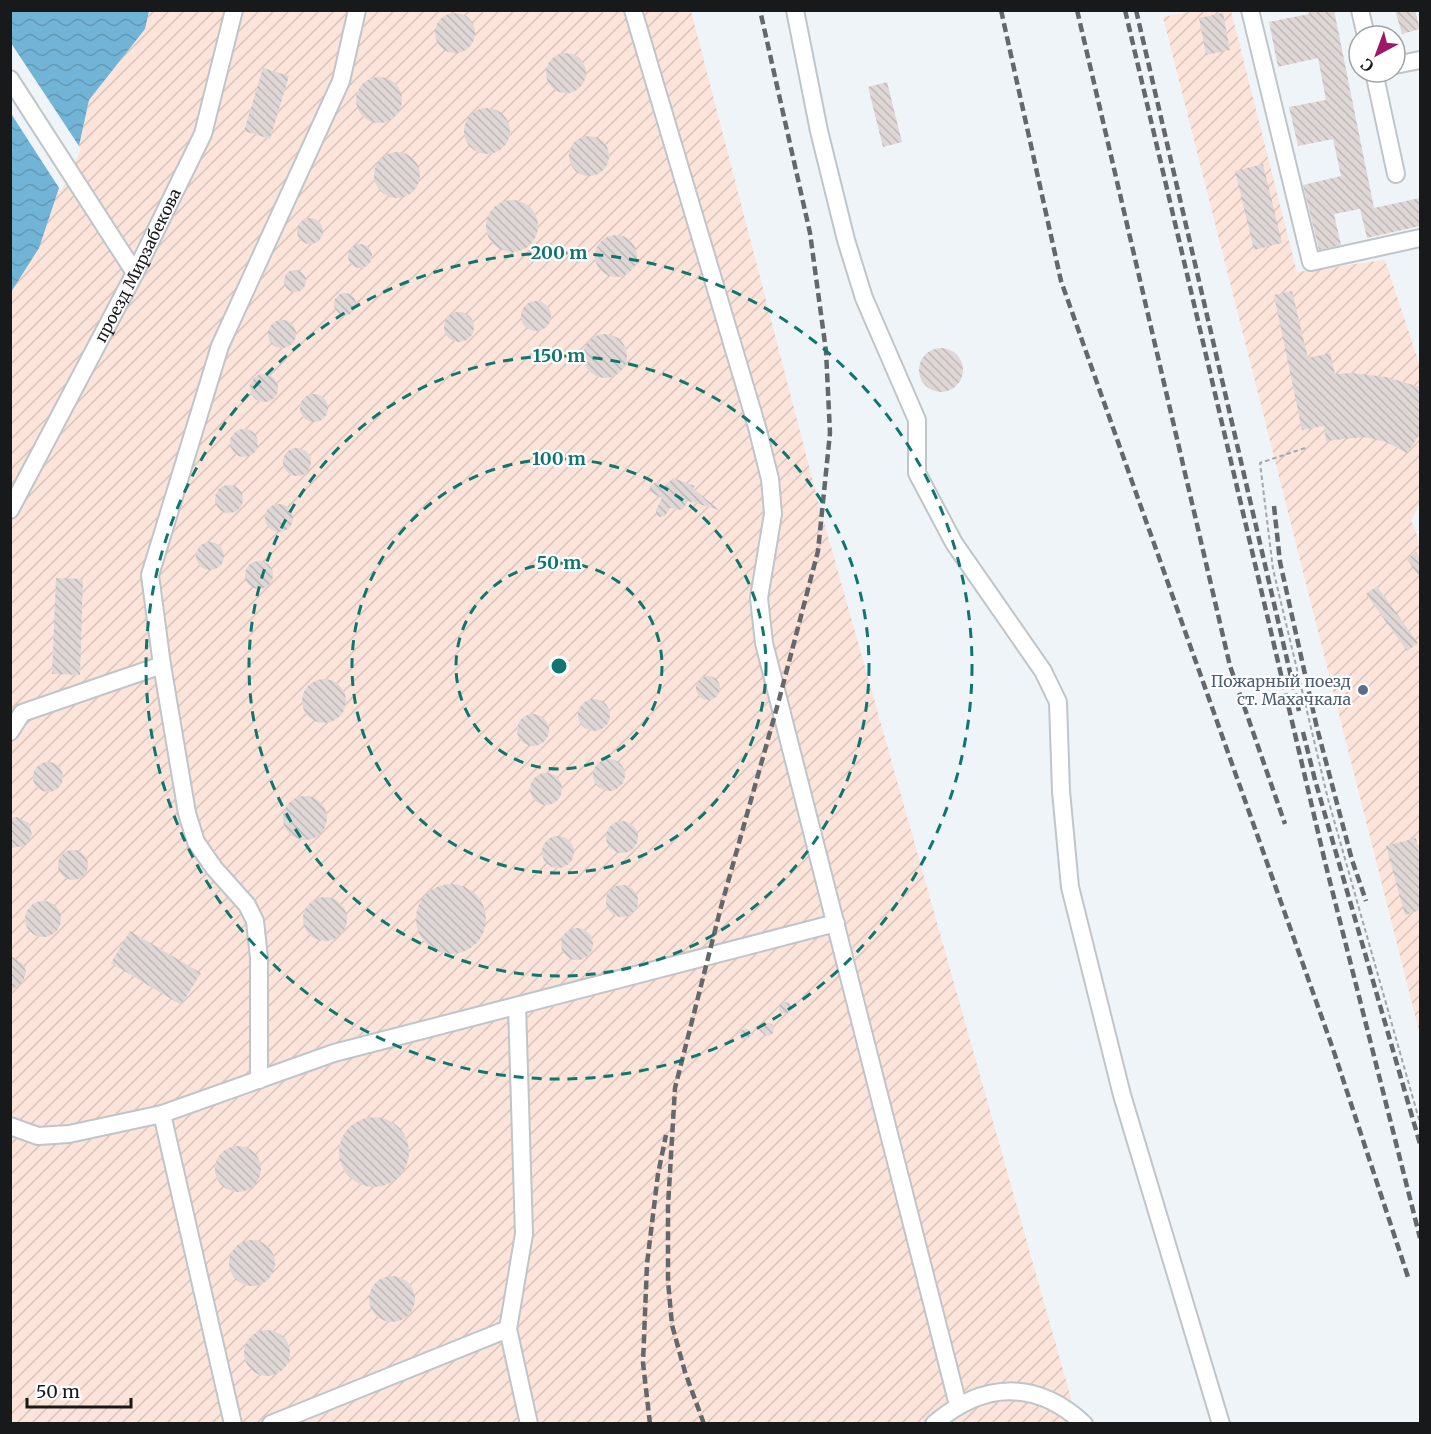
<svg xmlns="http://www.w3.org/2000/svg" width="1431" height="1434" font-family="Merriweather,serif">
  <defs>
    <pattern id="industrial-furrows" width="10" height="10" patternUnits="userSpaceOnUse" patternTransform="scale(1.5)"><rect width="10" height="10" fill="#fce4da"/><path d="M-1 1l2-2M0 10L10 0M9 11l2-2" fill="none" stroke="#d7c3ba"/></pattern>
    <pattern id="water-waves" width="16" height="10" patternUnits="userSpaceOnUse" patternTransform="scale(1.5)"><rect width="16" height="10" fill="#71b4d5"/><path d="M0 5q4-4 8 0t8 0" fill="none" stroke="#619ab6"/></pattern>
    <pattern id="building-back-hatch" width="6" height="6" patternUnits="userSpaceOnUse" patternTransform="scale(1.5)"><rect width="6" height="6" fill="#dfd7d6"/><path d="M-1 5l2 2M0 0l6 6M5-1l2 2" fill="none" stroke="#bfb8b7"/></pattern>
  </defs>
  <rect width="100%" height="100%" fill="#eff4f9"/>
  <path fill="url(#industrial-furrows)" d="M149,11H691L817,497L1078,1423H11L10,292L38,248L59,188L79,146L89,100L145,29Z
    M1193,11H1231L1297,272L1385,260L1420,366V503L1411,521L1420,542V1035L1163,17Z"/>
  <path fill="url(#water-waves)" d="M11,11H149L145,29L89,100L79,146L59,188L39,248L11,292Z"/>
  <path fill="#eff4f9" d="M11,43L81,149L61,191L10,112Z"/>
  <path fill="url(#building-back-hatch)" d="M1308,10H1334L1374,208L1420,198V226L1367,238L1360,209L1334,214L1341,245L1319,250L1303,185L1341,176L1333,139L1298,146L1289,107L1326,100L1318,58L1278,67L1269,22L1309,14Z
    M1395,10H1415L1420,29L1402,34Z
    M1223,13L1230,50L1206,55L1199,18Z
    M435 33a20 20 0 1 1 40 0a20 20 0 1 1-40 0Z
    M546 73a20 20 0 1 1 40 0a20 20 0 1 1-40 0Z
    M263,68L289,76L270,139L244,131Z
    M356 100a23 23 0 1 1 46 0a23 23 0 1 1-46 0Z
    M887,82L902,142L883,147L868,87Z
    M464 131a23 23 0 1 1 46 0a23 23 0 1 1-46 0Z
    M569 156a20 20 0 1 1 40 0a20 20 0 1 1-40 0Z
    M374 175a23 23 0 1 1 46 0a23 23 0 1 1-46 0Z
    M1263,164L1282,243L1254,250L1235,171Z
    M486 226a26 26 0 1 1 52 0a26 26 0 1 1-52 0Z
    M297 231a13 13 0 1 1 26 0a13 13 0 1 1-26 0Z
    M595 256a21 21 0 1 1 42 0a21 21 0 1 1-42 0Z
    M348 256a12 12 0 1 1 24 0a12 12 0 1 1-24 0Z
    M284 281a11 11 0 1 1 22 0a11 11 0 1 1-22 0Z
    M1292,291L1308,358L1330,353L1335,374L1353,373L1386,377L1420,387V434L1407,453L1386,442L1364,437L1326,441L1324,426L1302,430L1274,295Z
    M334 304a11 11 0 1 1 22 0a11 11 0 1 1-22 0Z
    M521 316a15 15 0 1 1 30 0a15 15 0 1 1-30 0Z
    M444 327a15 15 0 1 1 30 0a15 15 0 1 1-30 0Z
    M268 334a14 14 0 1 1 28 0a14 14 0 1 1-28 0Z
    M583 356a22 22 0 1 1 44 0a22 22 0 1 1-44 0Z
    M919 370a22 22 0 1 1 44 0a22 22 0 1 1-44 0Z
    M250 388a14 14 0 1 1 28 0a14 14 0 1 1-28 0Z
    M300 408a14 14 0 1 1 28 0a14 14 0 1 1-28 0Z
    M230 443a14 14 0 1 1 28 0a14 14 0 1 1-28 0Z
    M283 462a14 14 0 1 1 28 0a14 14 0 1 1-28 0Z
    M673,478L695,486L693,488L719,510L688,501L683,509L679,510L670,508L665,516L659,517L656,514V510L662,498L650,492V486L656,482L665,486Z
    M215 499a14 14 0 1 1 28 0a14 14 0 1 1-28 0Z
    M265 518a14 14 0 1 1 28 0a14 14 0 1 1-28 0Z
    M196 556a14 14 0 1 1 28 0a14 14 0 1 1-28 0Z
    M1416,552L1420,559V578L1407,559Z
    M245 575a14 14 0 1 1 28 0a14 14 0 1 1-28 0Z
    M56,578L83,579L80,675L52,674Z
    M1377,586L1418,643L1407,651L1366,594Z
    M696 688a12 12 0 1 1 24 0a12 12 0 1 1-24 0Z
    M302 701a22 22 0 1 1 44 0a22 22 0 1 1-44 0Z
    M578 715a16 16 0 1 1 32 0a16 16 0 1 1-32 0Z
    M517 730a16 16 0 1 1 32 0a16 16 0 1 1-32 0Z
    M593 775a16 16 0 1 1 32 0a16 16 0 1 1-32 0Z
    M33 777a15 15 0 1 1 30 0a15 15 0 1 1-30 0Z
    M530 789a16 16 0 1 1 32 0a16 16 0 1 1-32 0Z
    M283 818a22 22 0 1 1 44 0a22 22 0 1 1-44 0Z
    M17,817L29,823L32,835L25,846L10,848V818Z
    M606 837a16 16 0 1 1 32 0a16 16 0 1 1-32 0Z
    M542 852a16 16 0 1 1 32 0a16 16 0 1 1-32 0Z
    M1416,838L1420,857V910L1405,915L1386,846Z
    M58 865a15 15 0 1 1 30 0a15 15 0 1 1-30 0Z
    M416 919a35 35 0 1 1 70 0a35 35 0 1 1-70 0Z
    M606 901a16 16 0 1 1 32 0a16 16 0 1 1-32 0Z
    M303 919a22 22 0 1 1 44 0a22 22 0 1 1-44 0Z
    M25 919a18 18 0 1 1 36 0a18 18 0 1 1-36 0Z
    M561 944a16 16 0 1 1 32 0a16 16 0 1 1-32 0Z
    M130,931L201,973L181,1005L111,963Z
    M10,955L24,965L26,972L23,982L10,991Z
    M779 1008a6 6 0 1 1 12 0a6 6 0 1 1-12 0Z
    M767,1023L772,1024L774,1028L773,1033L769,1036L765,1035L759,1030Z
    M746,1028L754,1034L745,1040L741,1038L739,1032Z
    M339 1152a35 35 0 1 1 70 0a35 35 0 1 1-70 0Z
    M215 1169a23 23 0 1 1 46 0a23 23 0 1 1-46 0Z
    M229 1263a23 23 0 1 1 46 0a23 23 0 1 1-46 0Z
    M369 1299a23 23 0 1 1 46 0a23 23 0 1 1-46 0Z
    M244 1353a23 23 0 1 1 46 0a23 23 0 1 1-46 0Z"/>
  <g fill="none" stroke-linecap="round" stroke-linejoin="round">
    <g stroke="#bfc5c9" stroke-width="20">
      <g id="minor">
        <path d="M633,10L757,427L770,479L773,514L759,598L764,643L958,1405"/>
        <path d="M795,10L819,131L846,240L864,298L917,420V473L954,543L1043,671L1058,702L1061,791L1070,887L1122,1095L1221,1424"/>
        <path d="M1250,10L1311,262L1420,238"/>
        <path d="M1360,10L1366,36"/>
        <path d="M1395,65L1420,60"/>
        <path d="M1374,72L1396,174"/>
        <path d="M10,79L135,273"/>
        <path id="s1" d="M10,510L135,273L203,134L234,10"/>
        <path d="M10,732L22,713L162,665"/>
        <path d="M517,1006L524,1234L508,1329L529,1424"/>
        <path d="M259,1080V958L255,921L247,905L214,868L196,842L187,813L162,665L150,575L220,346L341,81L357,10"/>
        <path d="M162,1114L233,1424"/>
        <path d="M10,1126L38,1136L69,1134L162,1114L334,1053L836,923"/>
        <path d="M271,1424L508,1329"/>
        <path d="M934,1424C982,1382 1036,1379 1084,1424"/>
      </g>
    </g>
    <path stroke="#a2a6aa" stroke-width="2" stroke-dasharray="4.5 3" stroke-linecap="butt" d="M1305,448L1260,463L1273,569L1328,799L1420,1123"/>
    <use href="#minor" stroke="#fff" stroke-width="16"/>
    <path stroke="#65686b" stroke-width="4.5" stroke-dasharray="9 4.5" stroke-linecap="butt" d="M1001,10L1061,281L1333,1049L1408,1277
      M1077,10L1230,666L1285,824
      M1125,10L1325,862L1420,1238
      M1136,10L1299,711
      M1274,506L1280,562L1317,728L1352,860L1366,901
      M1303,732L1315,780L1420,1144
      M650,1424L643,1363L647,1264L658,1174L666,1135
      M704,1424L685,1372L672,1325L668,1281V1206L675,1088L721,907L779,700L818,551L830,433L826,351L810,233L760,10"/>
  </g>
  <g fill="none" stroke="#0f766e" stroke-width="3" stroke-dasharray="10 8">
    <circle cx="559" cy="666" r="103"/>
    <circle cx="559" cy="666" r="207"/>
    <circle cx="559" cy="666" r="310"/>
    <circle cx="559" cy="666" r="413"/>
  </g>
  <circle fill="#5c6f8a" stroke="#fff" stroke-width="2" cx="1363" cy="690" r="6"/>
  <g text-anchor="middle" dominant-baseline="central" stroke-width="4.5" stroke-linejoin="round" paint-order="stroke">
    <g font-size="16" fill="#17191b" stroke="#fff">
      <text stroke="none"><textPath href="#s1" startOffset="276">проезд Мирзабекова</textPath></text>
    </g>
    <g font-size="16" fill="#4e5e75" stroke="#fff" text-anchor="end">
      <text x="1351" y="681">Пожарный поезд<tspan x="1351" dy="18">ст. Махачкала</tspan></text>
    </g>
  </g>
  <circle cx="559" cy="666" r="9" fill="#0f766e" stroke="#fff" stroke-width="3"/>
  <g font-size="18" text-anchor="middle" font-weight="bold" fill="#0f766e" stroke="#fff" stroke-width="4.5" stroke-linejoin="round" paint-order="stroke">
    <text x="559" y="259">200 m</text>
    <text x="559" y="362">150 m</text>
    <text x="559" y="465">100 m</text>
    <text x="559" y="569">50 m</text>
  </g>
  <rect width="1431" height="1434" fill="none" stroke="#17191b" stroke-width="24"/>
  <g transform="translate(1377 54) rotate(221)"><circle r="28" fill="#ffffff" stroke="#a2a3a4" stroke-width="1.5"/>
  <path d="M0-4.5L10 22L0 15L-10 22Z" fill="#9d1869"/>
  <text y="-9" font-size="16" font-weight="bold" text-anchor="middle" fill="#17191b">С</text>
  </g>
  <path d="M27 1398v9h104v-9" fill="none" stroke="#17191b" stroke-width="3"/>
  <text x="36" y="1398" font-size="18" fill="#17191b" stroke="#ffffff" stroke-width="4.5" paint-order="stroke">50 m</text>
</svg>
